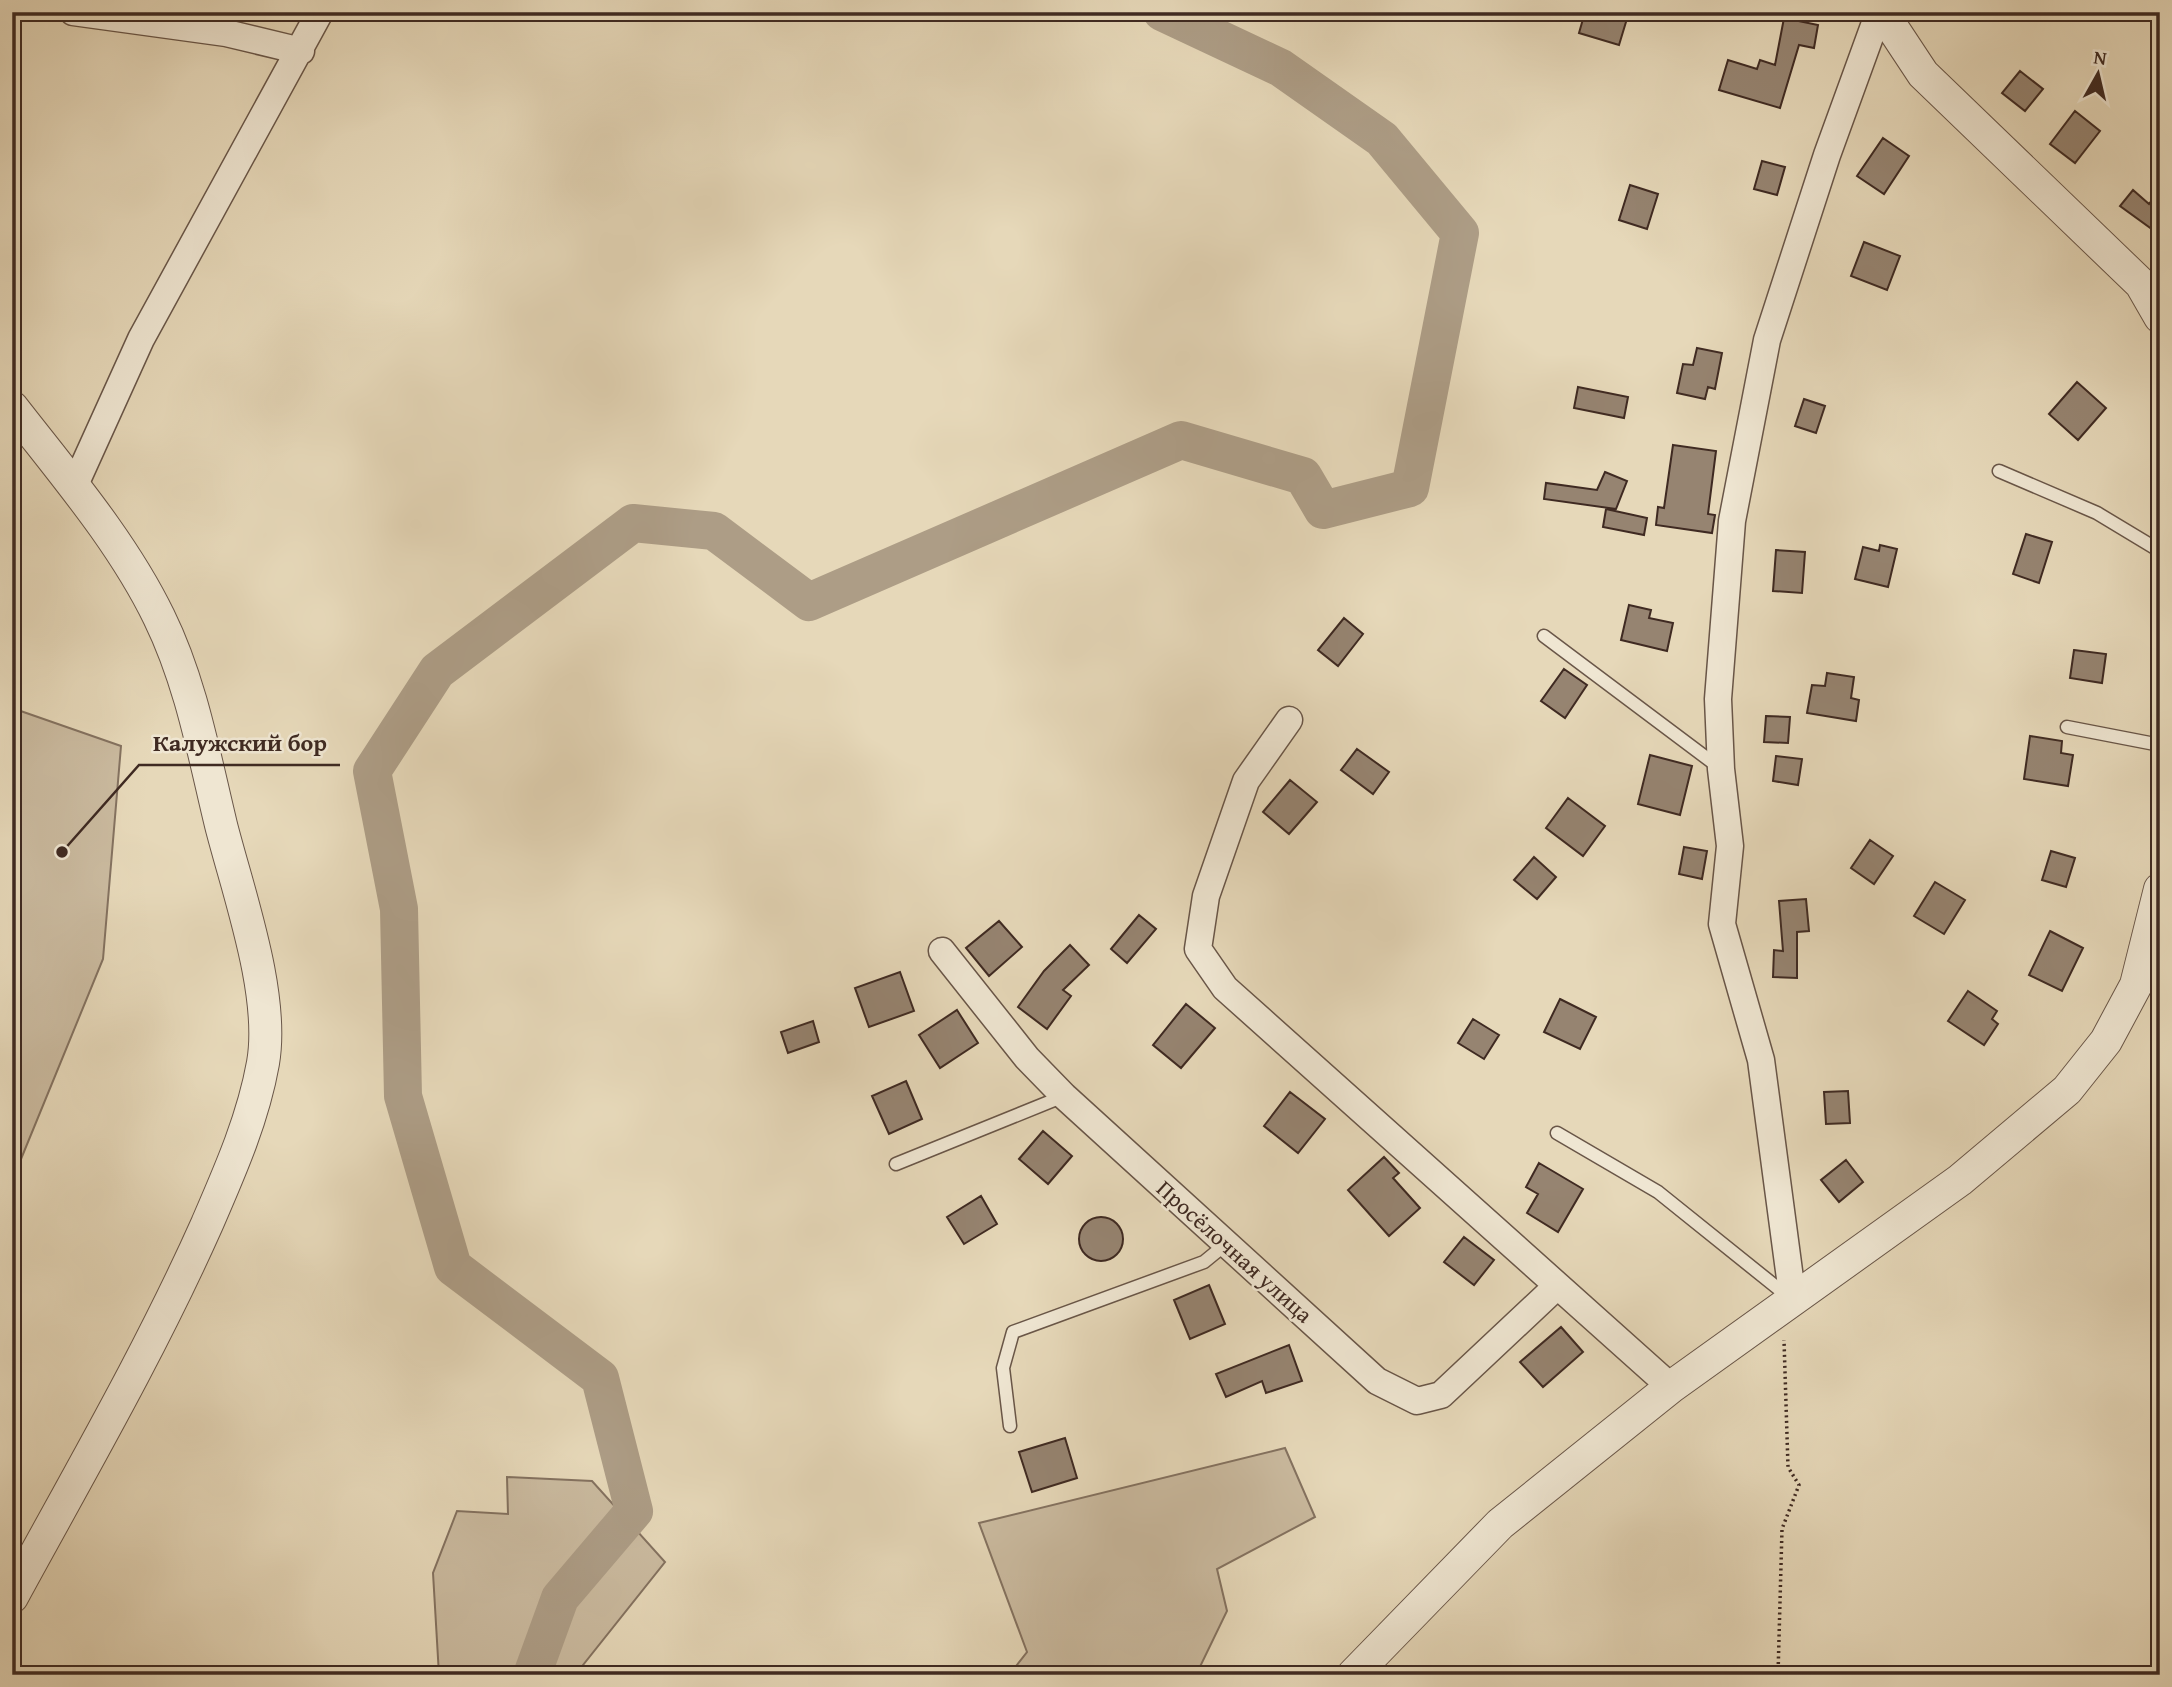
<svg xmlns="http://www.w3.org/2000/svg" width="2172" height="1687" font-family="'Gentium Book Plus',serif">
  <rect width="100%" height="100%" fill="#e6d8b9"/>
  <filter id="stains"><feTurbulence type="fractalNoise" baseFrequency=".00286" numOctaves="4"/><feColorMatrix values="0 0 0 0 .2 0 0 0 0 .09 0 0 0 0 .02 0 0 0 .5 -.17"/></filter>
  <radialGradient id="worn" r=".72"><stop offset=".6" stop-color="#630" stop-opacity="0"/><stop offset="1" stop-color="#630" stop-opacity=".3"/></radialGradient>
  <path fill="#caba9f" stroke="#847260" stroke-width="2" d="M12,708L121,746L103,959L12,1181Z
    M1285,1448L1315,1517L1217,1569L1227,1611L1196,1675H1009L1027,1652L979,1523Z
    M507,1477L592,1481L665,1562L575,1675H439L433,1573L457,1511L508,1514Z"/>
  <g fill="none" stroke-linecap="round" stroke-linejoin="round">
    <path stroke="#ad9d86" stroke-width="38" d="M532,1675L560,1598L634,1511L600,1378L453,1267L403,1096L399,909L372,771L437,671L633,523L714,531L809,602L1181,440L1303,476L1323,510L1410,488L1460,233L1382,139L1281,68L1162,12"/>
  </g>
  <path fill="#968471" stroke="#3f2a22" stroke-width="2" d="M1585,12H1629L1619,45L1579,33Z
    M1784,18L1818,25L1814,48L1799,45L1780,108L1719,90L1728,60L1757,69L1760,60L1775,65Z
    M2020,71L2043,89L2025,111L2002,93Z
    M2075,111L2100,131L2075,163L2050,144Z
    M1883,138L1909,156L1884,194L1857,176Z
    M1762,161L1785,167L1777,195L1754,189Z
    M1630,185L1658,194L1647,229L1619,220Z
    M2160,189V235L2120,206L2133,190L2149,204Z
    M1864,242L1900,256L1887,290L1851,276Z
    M1697,348L1722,353L1715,389L1708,387L1705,399L1677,393L1683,364L1693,365Z
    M2077,382L2106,408L2078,440L2049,414Z
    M1578,387L1628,397L1624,418L1574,408Z
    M1804,399L1825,406L1816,433L1795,426Z
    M1673,445L1716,451L1708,514L1715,515L1712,533L1656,525L1658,507L1664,508Z
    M1605,472L1627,481L1616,509L1544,499L1546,483L1597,490Z
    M1606,509L1647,518L1644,535L1603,527Z
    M2026,534L2052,542L2039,583L2013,574Z
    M1880,545L1897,549L1888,587L1855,579L1863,547L1879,551Z
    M1776,550L1805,552L1802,593L1773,591Z
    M1629,605L1651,610L1649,618L1673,623L1667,651L1621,640Z
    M1344,618L1363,634L1338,666L1318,650Z
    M2074,650L2106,654L2102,683L2070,678Z
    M1564,669L1587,685L1565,718L1541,701Z
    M1827,673L1854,677L1851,698L1859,700L1856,721L1807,713L1812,685L1825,686Z
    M1766,716L1790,717L1788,743L1764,742Z
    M2030,736L2062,741L2061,753L2073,755L2068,786L2024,779Z
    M1357,749L1389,772L1373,794L1341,770Z
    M1650,755L1692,766L1680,815L1638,804Z
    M1776,756L1802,759L1798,785L1773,781Z
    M1290,780L1317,802L1289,834L1263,812Z
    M1568,798L1605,826L1583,856L1546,828Z
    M1870,840L1893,856L1874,884L1851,868Z
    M1684,847L1707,851L1702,879L1679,874Z
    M2051,851L2075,858L2066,887L2042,880Z
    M1534,857L1556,877L1537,899L1514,880Z
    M1935,882L1965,900L1944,934L1914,916Z
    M1806,899L1809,931L1797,932V978L1773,977L1774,950L1783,951L1779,901Z
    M1139,915L1156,929L1127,963L1111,949Z
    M999,921L1022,947L989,976L966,948Z
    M2050,931L2083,948L2062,991L2029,975Z
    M1070,945L1089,965L1063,990L1071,996L1047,1029L1018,1007L1044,971Z
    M900,972L914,1011L869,1027L855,988Z
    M1968,991L1997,1011L1992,1019L1998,1024L1984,1045L1948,1021Z
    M1560,999L1596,1017L1580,1049L1544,1032Z
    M1186,1004L1215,1028L1181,1068L1153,1045Z
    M957,1010L978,1043L940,1068L919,1035Z
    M1473,1019L1499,1035L1484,1059L1458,1043Z
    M813,1021L819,1042L788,1053L781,1032Z
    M906,1081L922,1119L889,1134L872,1096Z
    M1848,1091L1850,1123L1826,1124L1824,1092Z
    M1290,1092L1325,1119L1298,1153L1264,1126Z
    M1043,1131L1072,1156L1048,1184L1019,1159Z
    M1384,1157L1399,1173L1393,1178L1420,1208L1389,1236L1348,1190Z
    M1846,1160L1863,1182L1839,1202L1821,1180Z
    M1539,1163L1583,1189L1558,1232L1527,1213L1538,1194L1526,1187Z
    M981,1196L997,1224L964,1244L947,1217Z
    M1079 1239a22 22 0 1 1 44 0a22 22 0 1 1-44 0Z
    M1464,1237L1494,1260L1474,1285L1444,1262Z
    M1209,1285L1225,1324L1190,1339L1174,1300Z
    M1561,1327L1583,1352L1543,1387L1520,1362Z
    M1289,1345L1302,1381L1266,1393L1262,1381L1226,1397L1216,1374Z
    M1065,1438L1077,1478L1032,1492L1019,1452Z"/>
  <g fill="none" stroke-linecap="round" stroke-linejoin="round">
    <g stroke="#695648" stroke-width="15">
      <path id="service" d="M1999,471L2097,513L2160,551
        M1544,636L1720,768
        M2067,727L2160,745
        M1557,1133L1658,1192L1790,1298
        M896,1164L1064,1096
        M1010,1426L1003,1368L1013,1332L1204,1262L1226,1244"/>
    </g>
    <g stroke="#695648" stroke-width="29">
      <path id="minor" d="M73,12L226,33L301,51
        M74,487L141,339L320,12
        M1289,720L1246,781L1206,896L1198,949L1225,988L1671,1387
        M942,951L1027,1058L1064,1096L1377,1381L1417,1401L1441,1395L1556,1287
        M1793,1301L1761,1060L1722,924L1730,846L1721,769L1718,699L1732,521L1767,340L1827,155L1879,12"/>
    </g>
    <g stroke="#695648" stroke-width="34">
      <path id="tertiary" d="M1882,12L1923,74L2141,284L2160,317
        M12,407C64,474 122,541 159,617C191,682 204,755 221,825C238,892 275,994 263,1063C253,1119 230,1171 207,1224C150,1352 79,1474 12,1597
        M1353,1675L1500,1524L1671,1387L1960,1180L2067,1090L2106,1041L2136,985L2160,889"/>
    </g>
    <path stroke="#3f2a22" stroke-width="3.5" stroke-dasharray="2 3.5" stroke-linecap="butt" d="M1778,1675L1782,1529L1799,1485L1788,1467L1784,1340"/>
    <use href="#service" stroke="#efe6d2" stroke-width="12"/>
    <use href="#minor" stroke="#efe6d2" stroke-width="26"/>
    <use href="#tertiary" stroke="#efe6d2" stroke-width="32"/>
  </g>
  <g text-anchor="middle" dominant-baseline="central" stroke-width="5" stroke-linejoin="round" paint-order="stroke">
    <g font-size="23" fill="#3f2a22" stroke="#efe6d2">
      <text transform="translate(1235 1251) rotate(42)">Просёлочная улица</text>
    </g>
  </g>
  <path fill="none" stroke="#3f2a22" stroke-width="2.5" d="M62 852L139 765H340"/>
  <circle fill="#3f2a22" stroke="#efe6d2" stroke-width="2.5" cx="62" cy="852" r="7"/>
  <g font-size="24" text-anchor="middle" font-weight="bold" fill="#3f2a22" stroke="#efe6d2" stroke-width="5" stroke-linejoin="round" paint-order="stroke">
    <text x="240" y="751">Калужский бор</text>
  </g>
  <rect width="2172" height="1687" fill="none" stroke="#e6d8b9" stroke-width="42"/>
  <rect x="14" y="14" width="2144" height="1659" fill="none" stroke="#3f2a22" stroke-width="3.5"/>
  <rect x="21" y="21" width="2130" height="1645" fill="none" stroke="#3f2a22" stroke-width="2"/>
  <g transform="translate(2098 74) rotate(8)" stroke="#efe6d2" stroke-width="5" paint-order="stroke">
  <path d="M0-5L12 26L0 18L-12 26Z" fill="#3f2a22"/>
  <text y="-10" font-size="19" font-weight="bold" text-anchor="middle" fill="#3f2a22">N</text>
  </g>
  <rect width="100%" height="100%" filter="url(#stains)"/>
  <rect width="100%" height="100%" fill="url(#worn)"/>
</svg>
